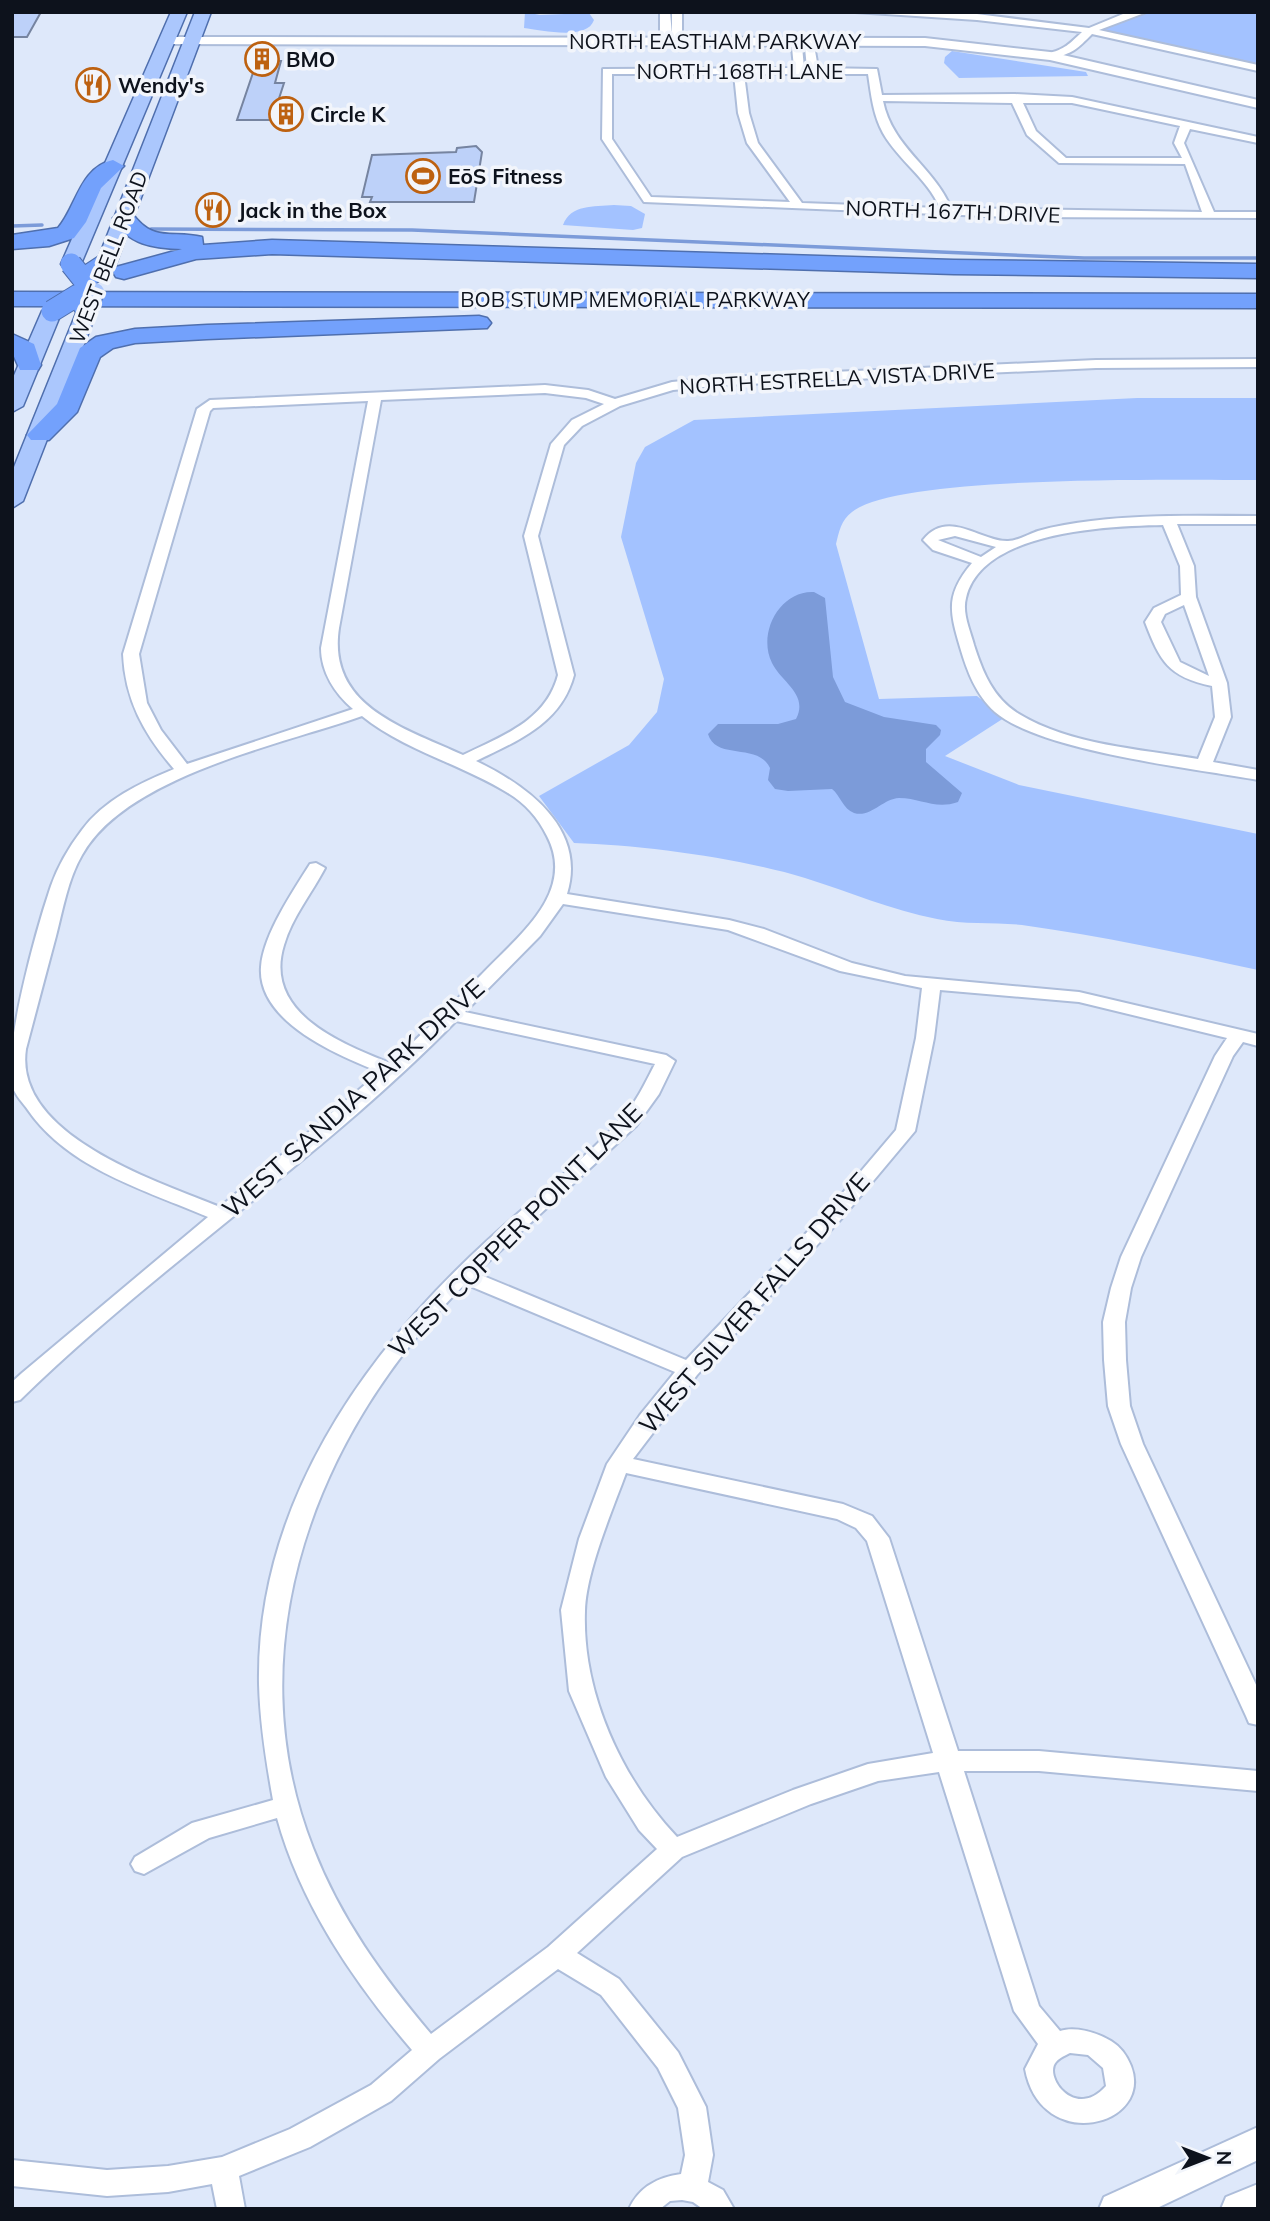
<svg xmlns="http://www.w3.org/2000/svg" width="1270" height="2221" font-family="Mulish,sans-serif">
  <rect width="100%" height="100%" fill="#dee8fa"/>
  <path fill="#a3c2ff" d="M525,12L540,15L589,13L594,20C587,41 541,30 524,28Z
    M1153,12H1258V66L1099,30L1131,17Z
    M952,51L1086,72L1088,76L959,78L944,63L945,57Z
    M614,205L631,206L645,214L642,228L633,230L563,225C571,204 593,207 614,205Z
    M1137,398H1258V480C1185,480 898,474 852,512C841,520 839,532 836,544L879,699L977,696L1004,718L945,756L1019,785L1258,834V970C1180,953 1102,936 1022,925C994,922 965,925 937,919C891,910 850,892 805,878C739,858 643,845 574,843L539,796L629,745L657,712L664,679L621,537L636,463L645,447L694,420Z"/>
  <path fill="#7c9bd9" d="M814,592L825,598L833,677L845,702L884,717L936,725L941,730L940,735L926,749V762L962,793L958,802C935,810 921,798 899,798C882,799 871,818 854,813C843,809 840,795 832,789L788,791L775,789L768,780L770,768C758,742 716,761 708,734L718,724H778L796,719C809,694 781,682 772,663C757,633 780,590 814,592Z"/>
  <g fill="none" stroke-linecap="round" stroke-linejoin="round">
    <path stroke="#7c9bd9" stroke-width="3.5" d="M12,226L42,225
      M151,229L412,230L1084,258H1258"/>
  </g>
  <path fill="#bdd1f9" stroke="#7684a0" stroke-width="2" d="M12,12H41L27,37H12Z
    M257,61H281L275,83H284L272,120H237Z
    M476,146L482,152L474,202H370L372,197H362L372,155L456,152L457,148Z"/>
  <g fill="none" stroke-linecap="round" stroke-linejoin="round">
    <g stroke="#adbdda" stroke-width="4">
      <path id="minor" d="M660,12H670L672,35V12H682V36L674,43H666L660,32Z
        M855,12L977,14L1089,28L1123,14L1147,12L1099,30L1258,65V71L1092,34C1077,49 1074,53 1050,59L1045,56L1046,54C1066,49 1069,44 1082,32L977,20Z
        M797,39H805L814,45L818,68L877,69L882,95L1015,94L1072,97L1258,137V143L1190,129L1184,143L1214,212H1258V218L1009,217L644,202L602,139L603,69L794,68L792,47ZM802,46L805,48L807,68H804ZM612,74H734L738,113L747,143L790,202L651,197L612,139ZM744,74H868C871,94 873,115 883,133C899,161 927,178 940,208L802,203L758,143L749,113ZM883,101L1012,103L1027,135L1059,163L1185,164L1202,212L951,208C934,167 892,147 883,101ZM1023,103H1072L1180,126L1174,143L1182,158H1066L1036,131Z
        M1258,359V367L1096,368L725,385L673,390L620,406L582,426L564,445L538,536L574,675C561,724 517,741 476,761C528,786 587,829 567,894L729,920L764,929L852,963L905,976L1079,992L1258,1034V1046L1243,1042L1233,1056L1141,1257L1131,1288L1125,1322L1126,1360L1130,1406L1143,1444L1258,1689V1725L1249,1723L1246,1716L1121,1444L1108,1406L1104,1360L1103,1322L1111,1288L1121,1257L1215,1056L1227,1038L1079,1002L940,990L934,1038L915,1131L843,1217L697,1375L633,1459L843,1504L872,1516L889,1538L958,1751H1039L1258,1771V1791L1039,1771H964L1039,2006L1060,2031C1076,2026 1098,2033 1111,2041C1121,2047 1127,2056 1131,2066C1154,2126 1041,2155 1025,2069L1038,2044L1014,2011L939,1772L878,1781L811,1804L682,1857L577,1953L619,1979L678,2052L706,2107L713,2155L708,2182L723,2190L734,2209H703L693,2202L682,2200L670,2201L660,2209H629C639,2187 658,2177 681,2174L685,2155L678,2108L658,2068L601,1995L558,1969L439,2059L391,2101L310,2147L239,2176L245,2209H217L212,2184L168,2192L107,2196L12,2186V2160L107,2170L168,2166L222,2157L290,2129L371,2085L412,2050C354,1982 301,1905 277,1818L209,1838L144,1874L135,1871L131,1864L135,1857L192,1823L273,1800C266,1761 260,1723 259,1684C256,1506 362,1355 488,1240C532,1199 582,1163 622,1118C636,1103 645,1083 655,1064L456,1021C321,1159 157,1266 20,1400L12,1402V1382L22,1373L208,1217C145,1190 69,1169 28,1110C23,1103 16,1096 13,1088C1,1054 38,924 51,886C58,866 69,847 82,830C104,800 140,783 174,769C144,734 125,700 123,654L197,409L210,400L545,385L588,390L615,399L672,382L725,377L1096,360ZM545,393L586,398L604,404L572,420L551,444L524,536L558,675C546,721 502,736 463,755C405,728 327,707 339,628L381,400ZM368,401L321,648C321,672 335,694 353,709L187,764L161,730L147,703L139,654L210,411L213,408ZM362,716C402,749 463,765 508,793C525,803 538,818 547,836C577,893 517,937 482,974C452,1004 422,1035 390,1063C339,1043 263,1012 284,945C292,917 312,893 325,868L316,863L310,864C293,891 263,935 261,967C257,1022 339,1056 380,1072L220,1207C159,1182 13,1136 26,1049C36,1011 46,973 56,936C63,909 68,879 82,855C126,776 280,745 362,716ZM563,904L728,930L840,971L922,988L916,1038L896,1130L829,1209L686,1360L476,1273L636,1126L659,1094L675,1061L666,1055L465,1012L540,936ZM465,1284L675,1372L640,1415L607,1464L579,1539L561,1610L569,1691L606,1777L639,1830L657,1849L548,1947L431,2034C383,1977 340,1918 313,1848C233,1645 318,1429 465,1284ZM626,1473L837,1519L856,1528L867,1541L933,1753L868,1764L793,1790L677,1837C622,1779 582,1693 585,1611C586,1572 612,1511 626,1473ZM1070,2053L1088,2055L1103,2068L1106,2086C1075,2121 1043,2076 1056,2062C1059,2058 1066,2055 1070,2053Z
        M1258,516V524H1177L1194,566L1196,597L1227,683L1231,717L1213,762L1258,770V780C1193,768 1042,752 995,712C976,695 967,671 960,647C949,610 946,594 972,563L933,550L923,540C948,508 981,542 1008,541C1017,541 1029,534 1038,531C1055,526 1074,523 1091,521C1146,514 1202,516 1258,516ZM1163,525L1180,566L1181,595L1154,608L1145,622C1160,661 1168,677 1212,686L1215,717L1198,759C1140,749 1070,745 1019,714C993,698 983,673 974,645C970,630 962,613 966,598C981,531 1108,526 1163,525ZM955,536L996,547L981,557L938,540ZM1184,605L1209,676L1180,662L1161,622L1165,614Z"/>
    </g>
    <g stroke="#adbdda" stroke-width="4">
      <path id="tertiary" d="M167,37L925,38L1050,52L1258,100V108L1050,60L925,46L162,44V38Z
        M1258,2127V2160L1155,2209H1099L1104,2197Z
        M1258,2184V2209H1221L1226,2197Z"/>
    </g>
    <g stroke="#4f6fae" stroke-width="3">
      <path id="primary" d="M171,12H187L81,264L78,268H64L61,264Z
        M195,12H211L116,264L113,268H99L96,264Z
        M52,305L62,311L23,406L12,412V380L42,311Z
        M87,305L97,311L23,501L12,508V472L77,311Z"/>
    </g>
    <g stroke="#4f6fae" stroke-width="3">
      <path id="motorway" d="M113,160L124,166L101,188L86,222L74,238L49,246L12,249V235L58,228C77,206 79,168 113,160Z
        M124,211L132,213C153,243 172,230 202,237L203,245L272,240L954,260L1258,264V278L954,274L272,254L196,259L124,279L116,277L113,272L116,267L182,249C153,248 128,245 113,218Z
        M12,292L1258,294V308L12,306Z
        M479,316L487,318L491,323L487,328L207,339L135,343L113,348L100,357L77,412L49,440H31L27,435L57,404L80,348L96,337L135,329L207,325Z
        M12,334L34,344L41,365L38,370H20L12,352Z"/>
    </g>
    <use href="#minor" fill="#fff" fill-rule="evenodd"/>
    <use href="#tertiary" fill="#fff" fill-rule="evenodd"/>
    <use href="#primary" fill="#abc7fd" fill-rule="evenodd"/>
    <use href="#motorway" fill="#73a1fc" fill-rule="evenodd"/>
    <g stroke="#4f6fae" stroke-width="20" stroke-linecap="butt">
      <path id="primary-bridge" d="M87,311L95,292"/>
    </g>
    <g stroke="#4f6fae" stroke-width="23" stroke-linecap="butt">
      <path id="motorway-bridge" d="M71,264L83,279L106,264
        M52,311L78,295L87,311"/>
    </g>
    <use href="#primary-bridge" stroke="#abc7fd" stroke-width="18"/>
    <use href="#motorway-bridge" stroke="#73a1fc" stroke-width="21"/>
  </g>
  <defs>
    <g id="building-ring" transform="scale(1.75)"><circle r="9.5" fill="#f2f5fb" stroke="#bd6110" stroke-width="1.5"/><path d="M-4-6H4V6H1V3H-1V6H-4ZM-2.5-4.3h1.7v1.8h-1.7ZM.8-4.3h1.7v1.8H.8ZM-2.5-1h1.7V.8h-1.7ZM.8-1h1.7V.8H.8Z" fill="#bd6110"/></g>
    <g id="restaurant-ring" transform="scale(1.75)"><circle r="9.5" fill="#f2f5fb" stroke="#bd6110" stroke-width="1.5"/><path d="M-5-6h1v4h1v-4h1v4h1v-4h1v5L-1.5 .5V6h-2V.5L-5-1ZM5-6V6H3V1.5H1.5Q1.5-4 5-6Z" fill="#bd6110"/></g>
    <g id="stadium-ring" transform="scale(1.75)"><circle r="9.5" fill="#f2f5fb" stroke="#bd6110" stroke-width="1.5"/><path d="M0-5a6.5 5 0 1 0 0 10a6.5 5 0 1 0 0-10ZM-3.5-1.8h7v3.6h-7Z" fill="#bd6110"/></g>
  </defs>
  <g fill-rule="evenodd">
    <use href="#building-ring" x="262" y="59"/>
    <use href="#restaurant-ring" x="93" y="85"/>
    <use href="#building-ring" x="286" y="114"/>
    <use href="#stadium-ring" x="423" y="176"/>
    <use href="#restaurant-ring" x="213" y="210"/>
  </g>
  <g text-anchor="middle" dominant-baseline="central" stroke-width="7" stroke-linejoin="round" paint-order="stroke">
    <g font-size="21" fill="#0d121c" stroke="#f2f5fb">
      <text x="715" y="41">NORTH EASTHAM PARKWAY</text>
      <text x="740" y="71">NORTH 168TH LANE</text>
      <text transform="translate(953 211) rotate(2)">NORTH 167TH DRIVE</text>
      <text transform="translate(108 257) rotate(-69)">WEST BELL ROAD</text>
      <text x="635" y="299">BOB STUMP MEMORIAL PARKWAY</text>
      <text transform="translate(837 378) rotate(-3)">NORTH ESTRELLA VISTA DRIVE</text>
    </g>
    <g font-size="21" font-weight="bold" fill="#0d121c" stroke="#f2f5fb" text-anchor="start">
      <text x="286" y="59">BMO</text>
      <text x="118" y="85">Wendy's</text>
      <text x="310" y="114">Circle K</text>
      <text x="448" y="176">EōS Fitness</text>
      <text x="238" y="210">Jack in the Box</text>
    </g>
    <g font-size="26" fill="#0d121c" stroke="#f2f5fb">
      <text transform="translate(353 1098) rotate(-42)">WEST SANDIA PARK DRIVE</text>
      <text transform="translate(515 1230) rotate(-45)">WEST COPPER POINT LANE</text>
      <text transform="translate(754 1303) rotate(-49)">WEST SILVER FALLS DRIVE</text>
    </g>
  </g>
  <rect width="1270" height="2221" fill="none" stroke="#0d121c" stroke-width="28"/>
  <g transform="translate(1207 2158) rotate(90)" stroke="#f2f5fb" stroke-width="5" paint-order="stroke">
  <path d="M0-5L12 26L0 18L-12 26Z" fill="#0d121c"/>
  <text y="-10" font-size="19" font-weight="bold" text-anchor="middle" fill="#0d121c">N</text>
  </g>
</svg>
